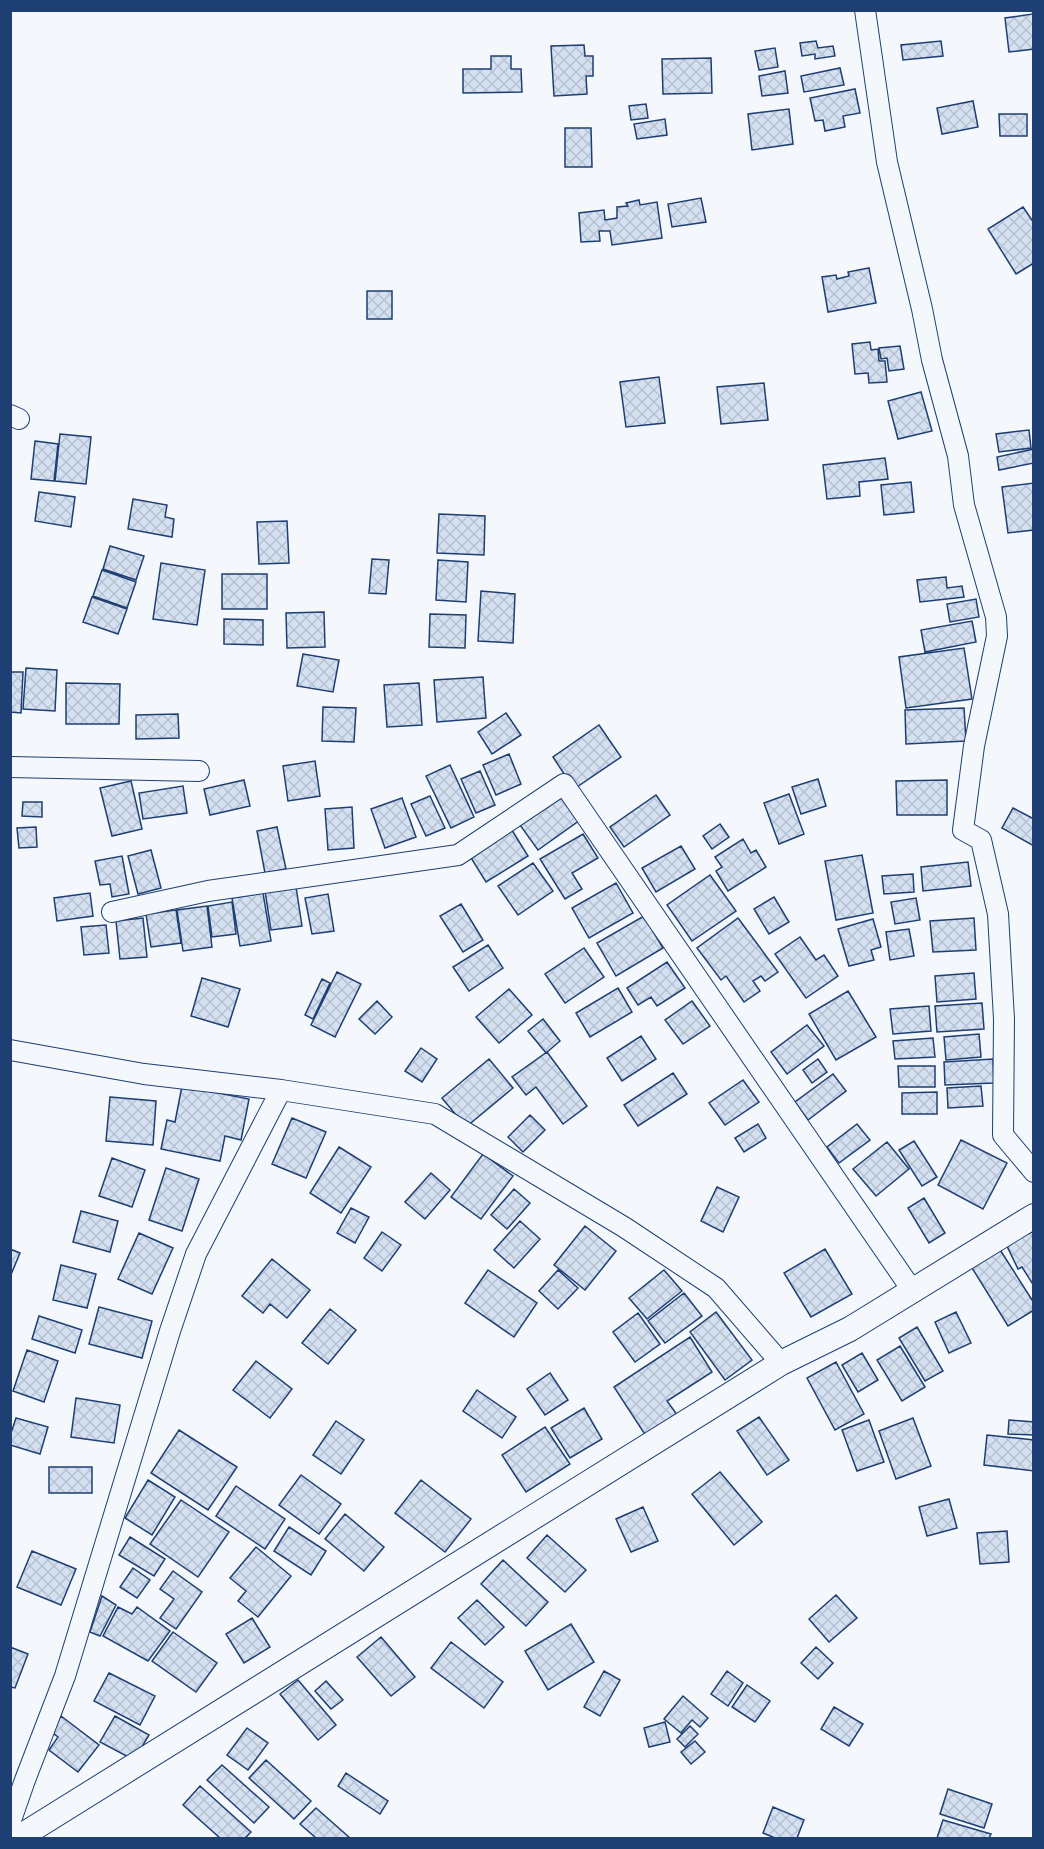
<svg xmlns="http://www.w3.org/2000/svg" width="1044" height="1849" font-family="Jost,sans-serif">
  <defs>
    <pattern id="building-cross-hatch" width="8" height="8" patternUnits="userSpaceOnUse" patternTransform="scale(1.5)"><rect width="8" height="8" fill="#d5e0f0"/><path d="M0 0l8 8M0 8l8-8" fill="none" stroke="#b6c1d1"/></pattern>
  </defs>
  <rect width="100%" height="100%" fill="#f4f7fb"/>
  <path fill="url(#building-cross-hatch)" stroke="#1d3f73" stroke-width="1.5" d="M1032,10H1034V49L1009,52L1005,18L1033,14Z
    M816,41L818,48L833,46L835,56L815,59V54L802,56L800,43Z
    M941,41L943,56L903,60L901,45Z
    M584,45L585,56H593V76H586L587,94L554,96L551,46Z
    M775,48L778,67L759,70L755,51Z
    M491,56H511V69H521L522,92L463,93V69H491Z
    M711,58L712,93L663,94L662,59Z
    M840,68L844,85L804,92L801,76Z
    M785,71L788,93L762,96L759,76Z
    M855,89L860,113L843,116L845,127L825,131L823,120L815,121L810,98Z
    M973,101L978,127L942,134L937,108Z
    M646,104L648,118L631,120L629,106Z
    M789,109L793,144L752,150L748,114Z
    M999,114H1027V136H1000Z
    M665,119L667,135L637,139L634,124Z
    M565,128H591L592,167H565Z
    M701,198L706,222L672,227L668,204Z
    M639,200L640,205L657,202L662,238L612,245L610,231H599L600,241L581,242L579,213L604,210L605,220L617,218V207L628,206L626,203Z
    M1023,207L1034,223V263L1016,274L988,229Z
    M869,268L876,303L828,312L822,277L836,275L837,279L849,276L848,272Z
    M367,291H392V319H367Z
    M870,342L871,350L878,349L879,361H885L887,382L869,383L868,373L855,374L852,344Z
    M900,346L904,369L889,371L887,358L881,359L879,348Z
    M659,377L665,423L626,427L620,382Z
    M764,383L768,420L721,424L717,387Z
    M921,392L932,431L898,439L888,401Z
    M1029,430L1031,448L999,452L996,434Z
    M60,434L91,437L86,484L55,481Z
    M35,441L58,444L54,481L31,479Z
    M1034,449V463L999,470L997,457Z
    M885,458L888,479L859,482L860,496L827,499L823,465Z
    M911,482L914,512L884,515L881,485Z
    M1034,483V530L1008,533L1002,487Z
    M39,492L75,497L71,527L35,521Z
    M133,499L167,505L165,517L174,519L172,537L128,529Z
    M439,514L485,516L484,555L437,553Z
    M287,521L289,563L259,564L257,522Z
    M110,546L144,556L136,580L103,569Z
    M372,559L389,560L386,594L369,593Z
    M438,560L468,562L466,602L436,600Z
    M161,563L205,570L197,625L153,619Z
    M102,570L136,582L127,608L93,596Z
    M222,574H267V609H222Z
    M946,577L947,588L962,586L964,597L920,602L917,580Z
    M481,591L515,594L513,643L478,641Z
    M92,597L127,609L118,634L83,622Z
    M976,599L979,617L950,622L947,604Z
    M324,612L325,647L287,648L286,613Z
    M430,614L466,615L465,648L429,647Z
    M224,619L263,620V645L224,644Z
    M972,621L976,642L925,652L921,630Z
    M964,648L972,699L906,708L899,657Z
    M303,654L339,660L333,692L297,686Z
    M26,668L57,670L55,711L23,709Z
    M10,672H23L21,713L10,712Z
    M483,677L486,718L437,722L434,680Z
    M66,683L120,684L119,724H66Z
    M419,683L422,725L387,727L384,685Z
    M323,707L356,708L354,742L322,741Z
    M964,708L966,741L906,744L905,710Z
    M506,713L521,735L492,754L478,732Z
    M178,714L179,738L136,739V715Z
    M599,725L621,757L574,789L553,757Z
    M509,754L521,784L496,795L483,765Z
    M315,761L320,796L288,801L283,766Z
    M450,765L474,817L451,828L426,776Z
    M480,771L495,805L476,813L461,779Z
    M818,779L826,806L801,814L792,787Z
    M244,780L250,806L210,815L204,789Z
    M947,780V815H897L896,781Z
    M131,781L142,829L112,836L100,788Z
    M183,786L187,813L143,819L139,793Z
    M789,794L804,834L779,844L764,803Z
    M562,795L580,820L538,850L520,825Z
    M656,795L670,815L624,847L610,827Z
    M430,796L445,828L426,836L411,804Z
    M402,798L416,837L385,848L371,809Z
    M23,802H42V817L22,816Z
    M352,807L354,848L328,850L325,809Z
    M1013,808L1034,819V846L1002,828Z
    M720,824L729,837L712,849L703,836Z
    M36,827L37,847L19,848L17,828Z
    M277,827L286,869L265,873L257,831Z
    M510,827L528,856L486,882L468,853Z
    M583,834L598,858L572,873L582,889L565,899L540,859Z
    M743,839L751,853L756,850L766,867L728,891L716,871L722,867L715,857Z
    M681,846L695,869L656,892L642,868Z
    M151,850L161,888L138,894L128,856Z
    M862,855L873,913L836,920L825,861Z
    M122,856L129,894L112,897L110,884L100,885L95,861Z
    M968,862L971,886L923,891L921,867Z
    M533,863L553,891L518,915L498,886Z
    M913,874L914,892L884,894L882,876Z
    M710,875L736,911L692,941L667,905Z
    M616,883L633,913L589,938L572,908Z
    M296,887L302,926L271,930L265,891Z
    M90,893L93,916L57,921L54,898Z
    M263,893L271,941L240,946L232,898Z
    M328,894L334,931L312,934L305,898Z
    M774,897L789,922L769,934L754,909Z
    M916,898L920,920L895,924L891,902Z
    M232,902L236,934L212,937L208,906Z
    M461,904L483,940L463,952L440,916Z
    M207,906L212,947L183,951L177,910Z
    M176,910L181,943L151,947L146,914Z
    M644,916L663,948L616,976L597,943Z
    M143,918L147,957L120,959L116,921Z
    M738,918L778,972L765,981L761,976L753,981L760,991L744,1002L726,976L721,980L697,948Z
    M974,918L976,950L933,952L930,921Z
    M873,919L881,947L871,950L874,960L849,966L838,929Z
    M106,925L109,953L84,955L81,927Z
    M909,929L914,956L890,960L886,932Z
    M800,937L816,960L824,955L838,976L806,998L775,954Z
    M488,945L503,968L469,991L453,967Z
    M584,948L604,977L565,1003L545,974Z
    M667,962L685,988L657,1006L651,997L638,1005L627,988Z
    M337,972L361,984L335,1037L311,1025Z
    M974,973L976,999L937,1002L935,976Z
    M202,978L240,989L228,1027L191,1016Z
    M322,979L330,983L313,1019L305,1015Z
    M618,988L632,1012L590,1037L576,1013Z
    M509,989L532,1015L499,1043L476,1017Z
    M848,991L876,1037L836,1060L809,1014Z
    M377,1001L392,1017L375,1034L359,1019Z
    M692,1001L710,1026L683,1044L665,1020Z
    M982,1003L984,1029L937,1032L935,1006Z
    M929,1006L931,1031L893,1034L890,1009Z
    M543,1019L560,1041L546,1053L528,1031Z
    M807,1025L824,1046L787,1074L771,1052Z
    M979,1034L981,1057L946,1060L944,1037Z
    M641,1036L656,1059L622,1081L607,1058Z
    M933,1038L935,1057L895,1059L893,1041Z
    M421,1048L437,1059L422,1082L405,1071Z
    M547,1052L587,1106L563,1124L536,1087L526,1095L512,1077Z
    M489,1059L513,1088L466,1127L442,1098Z
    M818,1059L827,1072L812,1083L803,1070Z
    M993,1059L994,1083L945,1085L944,1062Z
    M898,1066H935V1087H899Z
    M673,1073L687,1094L638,1126L624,1105Z
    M833,1074L846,1091L808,1120L795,1102Z
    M743,1080L759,1102L725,1125L709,1103Z
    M182,1086L249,1099L241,1140L225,1136L220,1161L161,1149L167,1120L175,1122Z
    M981,1086L983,1106L948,1108L947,1088Z
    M937,1092V1114H902V1093Z
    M110,1097L156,1101L153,1145L106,1141Z
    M530,1115L545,1130L523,1152L508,1137Z
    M292,1118L326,1132L306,1178L272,1164Z
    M758,1124L766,1138L744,1152L735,1138Z
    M857,1124L870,1140L839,1163L827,1147Z
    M961,1140L1007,1163L983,1209L938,1185Z
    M914,1141L937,1177L922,1186L899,1150Z
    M887,1142L909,1169L876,1196L853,1169Z
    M339,1147L371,1167L341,1213L310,1193Z
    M483,1154L513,1176L481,1219L451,1197Z
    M112,1158L145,1170L132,1207L99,1196Z
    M166,1168L199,1179L182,1231L149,1220Z
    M431,1173L450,1190L425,1219L405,1202Z
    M717,1187L739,1197L723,1232L701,1221Z
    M514,1189L530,1203L507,1229L491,1215Z
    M924,1198L945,1233L929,1243L908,1208Z
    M351,1208L369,1217L355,1243L337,1233Z
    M81,1211L118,1221L110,1252L73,1242Z
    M520,1221L540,1239L514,1268L494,1250Z
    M585,1226L616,1251L585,1290L554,1265Z
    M1034,1231V1286L1022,1267L1018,1269L1006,1244Z
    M382,1232L401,1245L382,1271L364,1258Z
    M139,1233L173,1248L152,1294L118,1279Z
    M997,1245L1034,1303V1310L1008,1326L969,1263Z
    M10,1249L20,1253L10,1277Z
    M825,1249L852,1294L811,1317L784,1273Z
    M272,1259L310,1290L287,1318L270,1304L263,1313L242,1296Z
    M61,1265L96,1274L87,1308L53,1300Z
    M488,1270L537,1303L514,1337L465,1303Z
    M558,1270L578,1288L558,1309L539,1291Z
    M664,1270L682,1291L647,1319L629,1298Z
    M684,1293L702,1316L665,1343L648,1321Z
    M99,1307L152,1321L142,1358L89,1344Z
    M330,1309L356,1330L328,1364L302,1343Z
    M716,1312L752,1360L725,1380L690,1332Z
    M956,1312L971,1343L949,1353L935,1322Z
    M638,1313L660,1344L635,1362L613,1332Z
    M39,1316L82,1330L75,1353L32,1339Z
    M917,1327L943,1371L925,1381L899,1338Z
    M690,1337L712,1372L667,1401L678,1416L646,1436L614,1387Z
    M900,1346L925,1387L902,1401L877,1360Z
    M27,1350L58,1361L44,1402L13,1391Z
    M862,1353L878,1380L858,1392L842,1365Z
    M256,1361L292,1389L270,1418L233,1390Z
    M836,1362L864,1414L835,1430L807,1378Z
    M550,1373L568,1400L545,1415L527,1389Z
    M477,1390L516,1417L502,1438L463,1411Z
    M76,1398L120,1405L114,1443L71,1437Z
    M584,1408L602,1439L570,1458L551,1428Z
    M759,1417L789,1460L767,1475L737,1431Z
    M16,1418L48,1427L40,1454L10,1445V1436Z
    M913,1418L931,1466L896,1479L879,1431Z
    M869,1420L884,1462L857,1471L842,1430Z
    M1009,1420L1034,1422V1435L1008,1434Z
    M336,1421L364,1440L341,1474L313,1455Z
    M545,1427L570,1464L526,1492L502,1455Z
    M179,1430L237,1467L208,1510L151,1473Z
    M987,1435L1034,1440V1471L984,1465Z
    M49,1467H92V1493H49Z
    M720,1472L762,1522L734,1545L692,1494Z
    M301,1475L341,1504L319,1534L279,1505Z
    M148,1480L175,1497L152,1535L125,1518Z
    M421,1480L471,1519L445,1552L395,1513Z
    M236,1486L285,1519L265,1549L216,1516Z
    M949,1499L957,1528L927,1536L919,1507Z
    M181,1500L229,1532L198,1577L150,1544Z
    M643,1507L658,1541L631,1552L616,1519Z
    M345,1514L384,1547L364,1571L325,1539Z
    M289,1527L326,1551L311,1575L274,1551Z
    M1007,1531L1009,1562L980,1564L977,1533Z
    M547,1535L586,1570L565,1592L527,1558Z
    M130,1537L165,1559L154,1576L119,1555Z
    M256,1547L291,1576L258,1617L238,1601L246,1591L230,1578Z
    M32,1551L76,1569L61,1605L17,1587Z
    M503,1560L548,1602L526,1626L481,1584Z
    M133,1568L150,1580L137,1598L120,1587Z
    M173,1571L202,1592L176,1629L160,1618L174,1599L160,1589Z
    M836,1595L857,1618L829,1642L809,1619Z
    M102,1596L116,1605L100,1636L90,1632Z
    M477,1600L504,1627L485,1645L458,1618Z
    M118,1607L132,1614L137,1607L170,1631L148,1661L103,1636Z
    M252,1618L270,1647L244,1663L226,1634Z
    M571,1624L594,1662L548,1690L525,1651Z
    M173,1632L217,1663L196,1692L152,1661Z
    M381,1637L415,1677L391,1696L357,1657Z
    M451,1642L503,1682L484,1708L431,1668Z
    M10,1647L28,1654L15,1688L10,1687Z
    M816,1647L833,1663L818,1679L801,1663Z
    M604,1671L620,1680L600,1716L584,1707Z
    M727,1671L743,1683L728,1706L711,1694Z
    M109,1673L155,1696L140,1725L94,1701Z
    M298,1680L336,1725L318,1740L280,1694Z
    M326,1681L343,1700L331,1709L315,1691Z
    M747,1685L770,1701L755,1722L732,1707Z
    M683,1696L708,1718L700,1727L692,1720L681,1733L664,1719Z
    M834,1707L863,1724L849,1746L821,1729Z
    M61,1716L99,1745L78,1772L49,1750L58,1737L50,1731Z
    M115,1716L149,1735L134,1760L100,1742Z
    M665,1722L670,1742L649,1747L644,1728Z
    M690,1726L698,1734L685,1747L677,1739Z
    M247,1728L268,1743L248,1770L227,1755Z
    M695,1741L705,1752L691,1764L681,1752Z
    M266,1760L311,1801L294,1819L249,1778Z
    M222,1765L269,1807L254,1823L207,1780Z
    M346,1773L388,1801L380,1814L338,1786Z
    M200,1786L251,1832L245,1838H220L183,1805Z
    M948,1789L992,1804L984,1828L940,1814Z
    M773,1807L804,1820L797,1838H775L763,1833Z
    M316,1808L350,1838H316L300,1824Z
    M943,1820L991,1834L989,1838H937Z"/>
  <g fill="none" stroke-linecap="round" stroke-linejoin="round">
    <g stroke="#1d3f73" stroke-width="22">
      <path id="minor" d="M865,10L887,162L922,309L932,360L958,456L964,505L996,617L997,636L974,746L963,830L981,840L998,914L1004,1019L1003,1135L1034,1172
        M10,415L19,419
        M10,767L199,771
        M112,912L208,891L458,855L564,784L912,1290
        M10,1050L144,1074L281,1090L435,1114L624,1227L716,1288L781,1363
        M10,1823L25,1780L65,1676L170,1331L196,1254L281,1090"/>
    </g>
    <g stroke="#1d3f73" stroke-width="26">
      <path id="tertiary" d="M18,1838L781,1363L850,1329L1034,1216"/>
    </g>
    <use href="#minor" stroke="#f4f7fb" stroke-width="20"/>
    <use href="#tertiary" stroke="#f4f7fb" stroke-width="24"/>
  </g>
  <rect width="1044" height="1849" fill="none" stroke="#1d3f73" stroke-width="24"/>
</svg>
